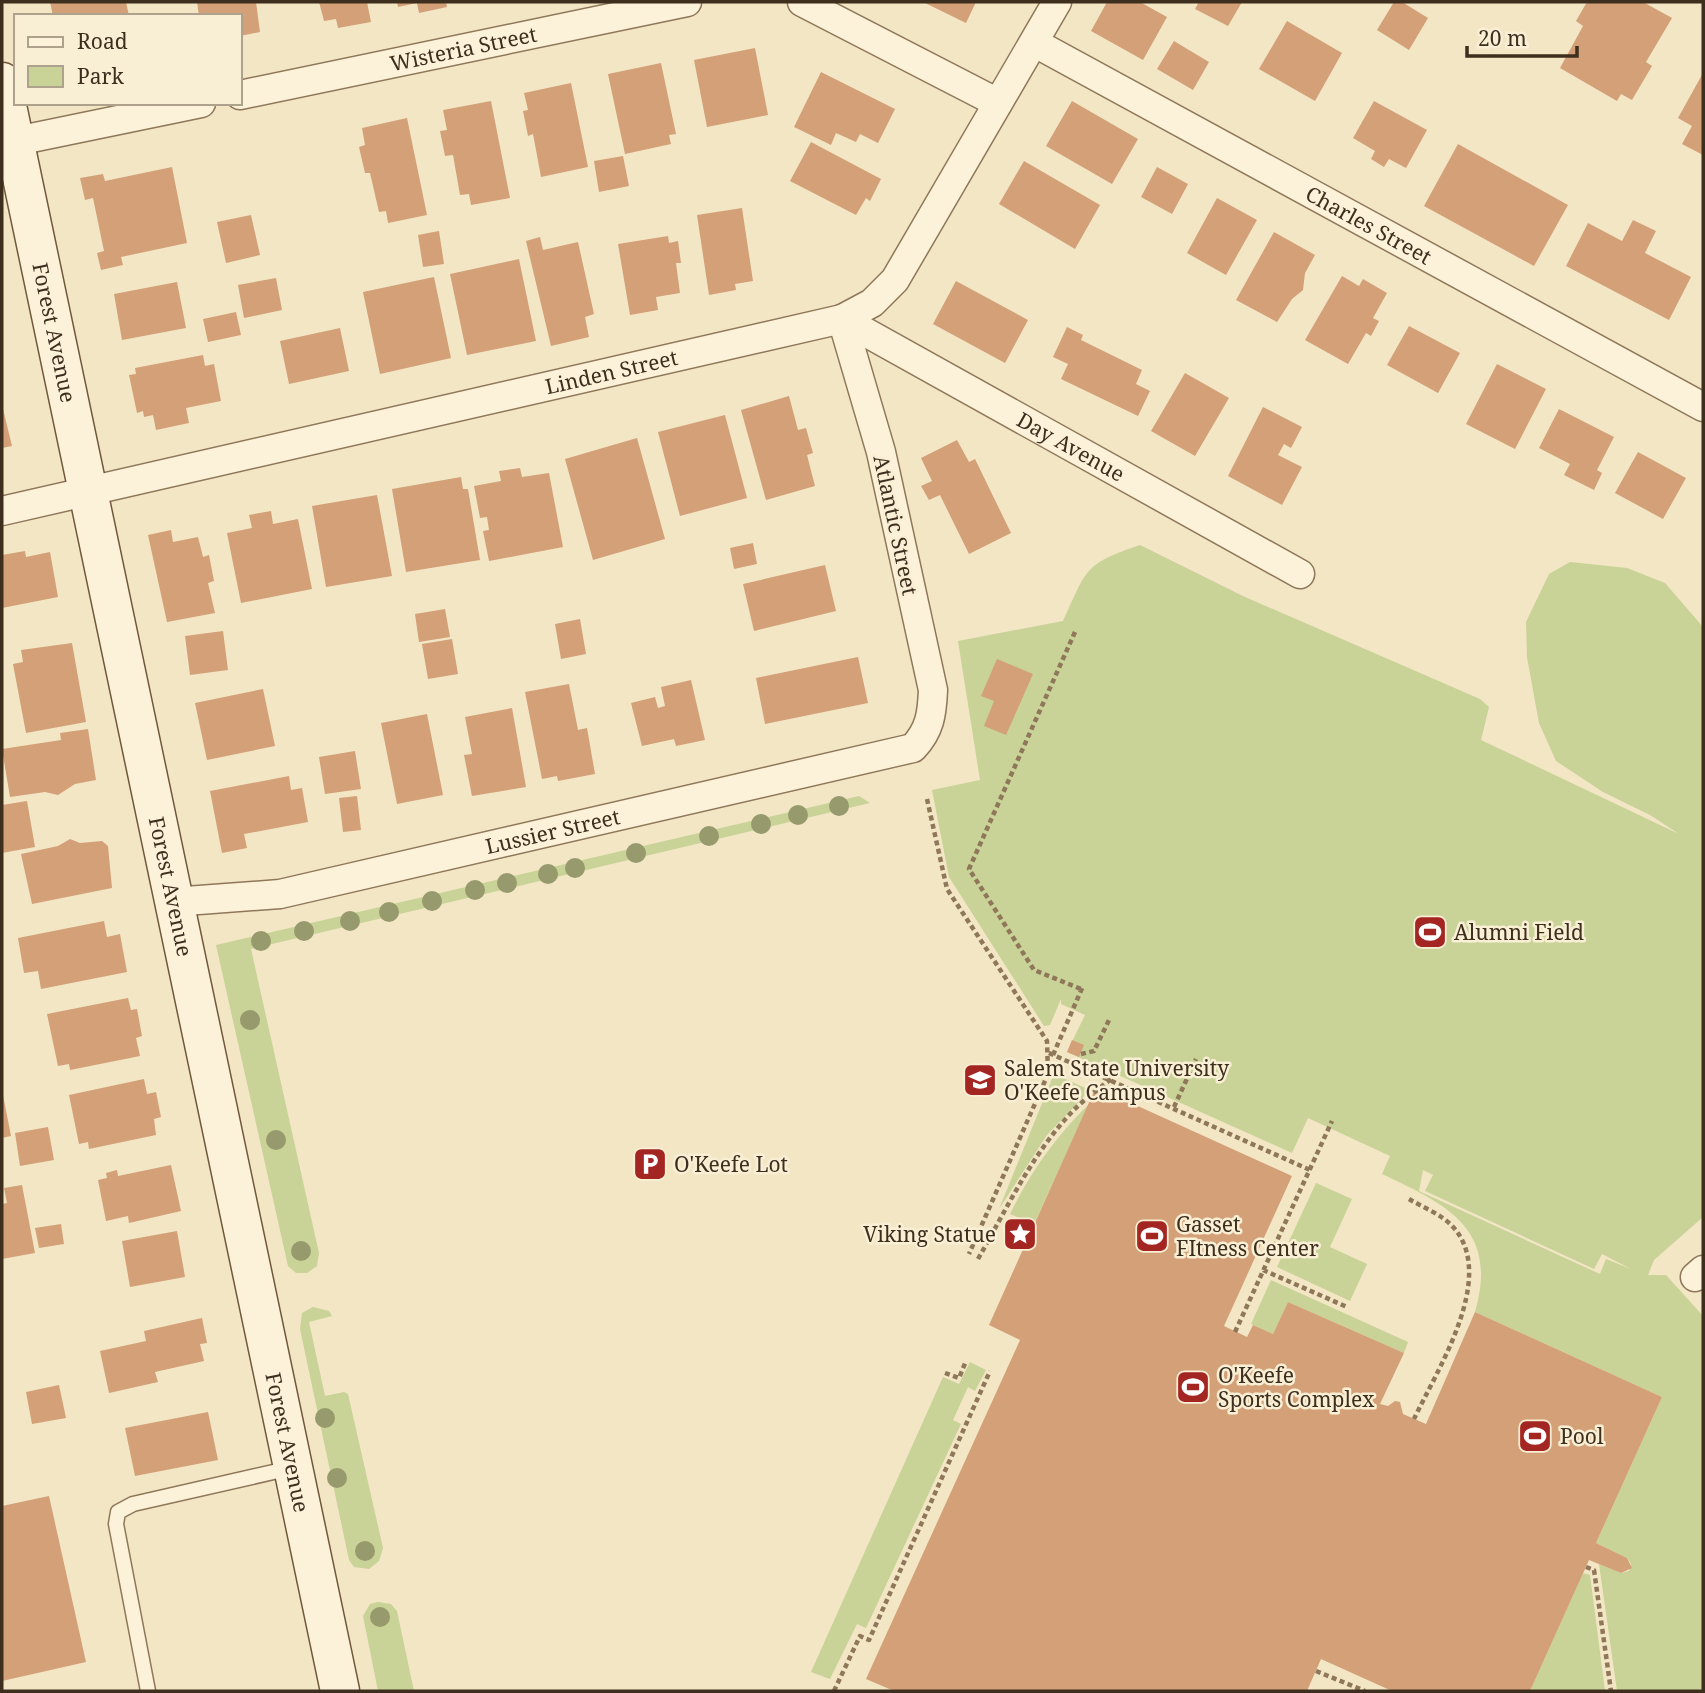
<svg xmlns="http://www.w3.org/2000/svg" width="1705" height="1693" font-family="'Noto Serif',serif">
  <rect width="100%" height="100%" fill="#f2e6c5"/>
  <path fill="#c9d297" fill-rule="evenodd" d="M1140,545L1245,597L1480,699L1489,707L1481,740L1679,834L1650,815L1603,792L1556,761L1539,723L1527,657L1526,622L1549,574L1570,562L1627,568L1665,583L1703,627V1217L1654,1260L1648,1275H1666L1703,1316V1691H1617L1599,1564L1621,1573L1629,1571L1631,1564L1627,1558L1596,1543L1662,1397L1475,1312C1499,1229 1448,1205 1382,1174L1390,1156L1308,1118L1292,1153L1067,1052L1085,1015L1061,1004V999L1050,1025L1044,1026L949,877L932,790L980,780L958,641L1063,621C1087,570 1083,564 1140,545ZM1423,1170L1433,1175L1425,1191L1594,1269L1602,1254L1631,1269L1606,1259L1600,1274L1419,1191Z
    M859,796L870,803L251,949L319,1253L317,1266L307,1273H296L288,1266L216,945Z
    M1054,1074L1090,1090L1047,1135L999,1209Z
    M1089,1104L1034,1224L1010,1214C1029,1174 1057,1135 1089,1104Z
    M1316,1183L1352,1199L1330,1247L1367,1264L1350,1301L1277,1267Z
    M1271,1280L1408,1342L1404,1353L1288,1302L1273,1334L1251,1324Z
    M313,1307L329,1311L332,1316L309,1322L325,1396L344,1392L348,1394L383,1548L379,1561L369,1569L354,1567L349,1560L300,1329L302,1313Z
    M970,1362L986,1370L975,1391L968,1387L953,1420L961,1424L866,1628L857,1624L830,1679L811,1672L943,1377L959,1384Z
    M1583,1573L1590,1575L1605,1691H1530Z
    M378,1602L391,1604L397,1611L414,1691H378L363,1616L370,1604Z"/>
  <path fill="#d3a078" d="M50,2H126L129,16H53Z
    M197,2H256L260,32L240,36V16H199Z
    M319,2H367L371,22L338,28L336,19L324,21Z
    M397,2H446L447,7L419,13L417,3L398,7Z
    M923,2H976L966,23Z
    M1107,2H1140L1167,17L1143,60L1091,31Z
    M1199,2H1242L1228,26L1195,9Z
    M1394,2H1402L1428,18L1409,50L1377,30Z
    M1587,2H1643L1672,18L1646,62L1652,66L1632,100L1621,94L1617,101L1560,68L1583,26L1576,21Z
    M1287,21L1342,53L1315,101L1259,69Z
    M1174,41L1209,62L1193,90L1157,69Z
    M755,48L768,115L707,127L694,60Z
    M661,63L676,134L669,135L671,144L625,154L608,74Z
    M821,72L895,109L878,143L860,134L856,142L836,133L831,145L794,127Z
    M1703,73V155L1682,144L1692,126L1678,118Z
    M571,83L588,167L541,177L533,134L528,136L523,111L528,110L524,93Z
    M491,101L510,198L471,205L469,194L460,195L453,155L445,156L440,131L447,130L443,110Z
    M1072,101L1138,139L1112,184L1046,146Z
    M1374,101L1427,130L1406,168L1389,159L1384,167L1371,159L1375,151L1353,138Z
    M407,118L427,215L388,223L386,211L379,212L370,173H365L359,147L365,145L362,128Z
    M811,142L881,179L870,201L866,198L856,215L790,181Z
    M1458,144L1568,205L1534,266L1424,206Z
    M623,156L629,186L599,192L594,161Z
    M1024,161L1100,205L1075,249L999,204Z
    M172,167L187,243L121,257L123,265L101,270L97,253L104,251L93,198L85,200L80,178L103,174L105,181Z
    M1157,167L1188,184L1172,214L1141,197Z
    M1217,198L1257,220L1226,275L1187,253Z
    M742,208L753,281L735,284L736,290L709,295L697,215Z
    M251,215L260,255L226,263L217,222Z
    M1633,220L1656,231L1645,253L1691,277L1669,320L1566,266L1588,223L1622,241Z
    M439,231L444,264L423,267L418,235Z
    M1274,232L1315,255L1305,273L1303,290L1292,299L1277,322L1236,300Z
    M668,236L669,243L678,241L681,263H676L680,293L656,297L658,310L630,315L618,244Z
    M540,237L543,250L578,242L594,314L585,317L589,337L551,346L526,241Z
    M519,259L536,341L467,355L450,274Z
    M1342,276L1359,286L1363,279L1387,293L1373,318L1379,321L1371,336L1366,333L1348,364L1305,340Z
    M434,277L451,358L380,374L363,292Z
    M276,278L282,310L244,318L238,285Z
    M956,281L1028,320L1005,363L933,324Z
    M177,282L186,328L122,340L114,294Z
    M236,312L241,335L208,342L203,319Z
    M1409,326L1460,353L1438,393L1387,365Z
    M1067,327L1083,335L1081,340L1142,370L1136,384L1150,391L1138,416L1061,379L1068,364L1053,357Z
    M340,328L349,371L289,384L280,341Z
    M203,355L205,366L214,364L221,401L186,408L189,423L156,430L153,415L144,417L143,411L137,413L129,375L136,374L135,368Z
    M1497,364L1546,389L1515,449L1466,424Z
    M1185,373L1229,398L1195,456L1151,431Z
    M789,396L798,430L806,428L813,453L807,455L815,486L766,500L741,410Z
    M2,405L12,446L2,448Z
    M1263,407L1302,427L1291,448L1284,444L1278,455L1302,467L1282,505L1228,476Z
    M1559,409L1614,437L1597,470L1602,473L1594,490L1564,475L1570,464L1539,448Z
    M725,415L747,498L680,516L658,432Z
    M637,438L665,539L593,560L565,459Z
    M957,440L969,462L975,459L1011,533L969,554L940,495L929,500L921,486L932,481L921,458Z
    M1638,452L1686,478L1663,519L1615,493Z
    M520,468L522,477L549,473L563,547L489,561L483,531L489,530L487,517L480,518L474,486L501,481L499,471Z
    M461,477L463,489H468L480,560L406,572L392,489Z
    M377,495L392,576L326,587L312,506Z
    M271,511L273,524L298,519L312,589L241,603L227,533L252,528L249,515Z
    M171,530L173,542L198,537L203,557L209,555L214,581L208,583L215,613L167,622L148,535Z
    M753,543L757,564L734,569L730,548Z
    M25,551L26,557L50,552L58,597L2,608V555Z
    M825,565L836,611L754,631L743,584Z
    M445,609L450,637L419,642L415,614Z
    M580,619L586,654L561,659L555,624Z
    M223,631L228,670L190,675L185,636Z
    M452,639L458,674L428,679L422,644Z
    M72,643L86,722L26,733L13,664L23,662L21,650Z
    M858,657L868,703L765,724L756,678Z
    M997,659L1033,674L1006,735L984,726L994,701L981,696Z
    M691,680L705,740L676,746L674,739L642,746L631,703L655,697L658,708L665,706L661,687Z
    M569,684L578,730L587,728L595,774L558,781L557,776L542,779L525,692Z
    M263,689L275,746L207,760L195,703Z
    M512,708L526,787L472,796L464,755L472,754L465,717Z
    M427,714L443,795L397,804L381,723Z
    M88,729L96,780L75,784L58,795L45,792L10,797L2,749L61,740L60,733Z
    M355,751L361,789L325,794L319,757Z
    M289,776L291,790L302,788L308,822L244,834L247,848L222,853L210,791Z
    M357,796L361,830L343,832L339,798Z
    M27,801L35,847L2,853V805Z
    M70,839L80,843L102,841L108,846L112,888L32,904L21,854L58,846Z
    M104,921L107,937L120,934L127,972L41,989L38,971L24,973L18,938Z
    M128,998L131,1010L137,1009L142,1036L136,1038L140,1056L70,1070L69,1064L58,1066L47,1014Z
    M1072,1040L1084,1045L1079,1057L1067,1052Z
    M144,1079L147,1094L156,1092L161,1117L154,1119L156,1135L89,1149L88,1142L79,1144L69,1095Z
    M1096,1087L1292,1176L1224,1326L1247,1337L1253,1325L1273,1334L1288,1302L1404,1353L1380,1404L1388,1406L1395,1401L1400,1402L1403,1414L1426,1424L1475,1312L1662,1397L1596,1543L1627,1558L1632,1568L1621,1573L1589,1560L1530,1691H1392L1321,1659L1307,1691H894L866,1679L1020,1340L989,1325Z
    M2,1090L11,1136L2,1138Z
    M48,1127L54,1160L20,1166L15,1133Z
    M171,1165L181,1211L129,1223L128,1216L106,1221L98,1180L107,1178L106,1173L117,1170L118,1176Z
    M22,1185L35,1253L2,1259V1204L7,1203L4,1188Z
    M61,1224L64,1244L39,1248L35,1228Z
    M177,1231L185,1277L130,1287L122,1241Z
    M202,1318L207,1343L200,1344L204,1361L155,1372L158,1382L109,1393L100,1351L146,1341L144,1331Z
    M59,1385L66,1418L32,1424L26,1392Z
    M208,1412L218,1460L135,1476L125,1428Z
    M49,1496L86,1662L2,1681V1506Z"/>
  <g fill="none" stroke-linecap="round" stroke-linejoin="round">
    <g stroke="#8f7759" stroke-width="17">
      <path id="lane" d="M148,1691L116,1524L118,1512L133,1504L291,1468"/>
    </g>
    <g stroke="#8f7759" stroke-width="31">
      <g id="street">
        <path d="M802,2L998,103"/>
        <path id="s1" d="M1035,43L1703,407"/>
        <path id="s2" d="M240,95L687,2"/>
        <path d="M2,144L201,103"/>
        <path id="s3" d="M842,319L1300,574"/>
        <path id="s4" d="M2,511L842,319L872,303L895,280L1057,2"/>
        <path id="s5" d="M172,902L280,894L913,748C930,730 932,714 933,690L881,452L842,319"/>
        <path d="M1695,1277L1703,1270"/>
      </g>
    </g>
    <g stroke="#71583c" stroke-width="41">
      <g id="secondary">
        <path id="s6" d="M2,82L340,1691"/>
      </g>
    </g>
    <path stroke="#8f7759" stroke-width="4.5" stroke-dasharray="5 3.5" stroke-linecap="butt" d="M1075,632L969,869L1034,970L1081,989
      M927,799L947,889L1047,1041L1048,1074L969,1254
      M1049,1053L1310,1170
      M1081,1054L1094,1051L1110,1018
      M1053,1055L1083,986
      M1174,1107L1196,1059
      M1409,1199C1424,1208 1443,1215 1454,1228C1497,1278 1437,1370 1414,1419
      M978,1259C1006,1210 1031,1156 1070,1114C1082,1101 1097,1090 1111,1079
      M1263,1270L1347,1307
      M1235,1332L1332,1121
      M945,1373L959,1378L966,1361
      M1586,1567L1594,1570L1611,1691
      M1316,1671L1365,1691
      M834,1691L860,1636L869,1640L990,1371"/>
    <use href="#lane" stroke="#fcf2d9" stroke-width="14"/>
    <use href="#street" stroke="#fcf2d9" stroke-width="28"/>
    <use href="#secondary" stroke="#fcf2d9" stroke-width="38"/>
  </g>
  <g fill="#979a6c">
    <circle cx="839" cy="806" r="10"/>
    <circle cx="798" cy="815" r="10"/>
    <circle cx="761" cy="824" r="10"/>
    <circle cx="709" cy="836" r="10"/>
    <circle cx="636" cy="853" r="10"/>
    <circle cx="575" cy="868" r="10"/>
    <circle cx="548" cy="874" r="10"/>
    <circle cx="507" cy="883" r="10"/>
    <circle cx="475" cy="890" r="10"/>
    <circle cx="432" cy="901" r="10"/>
    <circle cx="389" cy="912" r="10"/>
    <circle cx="350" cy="921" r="10"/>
    <circle cx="304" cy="931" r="10"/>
    <circle cx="261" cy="941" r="10"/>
    <circle cx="250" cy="1020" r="10"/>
    <circle cx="276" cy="1140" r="10"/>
    <circle cx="301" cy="1251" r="10"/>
    <circle cx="325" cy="1418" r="10"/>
    <circle cx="337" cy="1478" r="10"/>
    <circle cx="365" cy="1551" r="10"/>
    <circle cx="380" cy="1617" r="10"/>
  </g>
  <defs>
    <g id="stadium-square" transform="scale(1.75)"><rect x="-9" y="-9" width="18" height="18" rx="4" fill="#a42623" stroke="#f9efd5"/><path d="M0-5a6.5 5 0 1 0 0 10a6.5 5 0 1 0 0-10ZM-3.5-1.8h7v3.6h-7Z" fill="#fff"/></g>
    <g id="university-square" transform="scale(1.75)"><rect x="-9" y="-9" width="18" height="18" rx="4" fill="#a42623" stroke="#f9efd5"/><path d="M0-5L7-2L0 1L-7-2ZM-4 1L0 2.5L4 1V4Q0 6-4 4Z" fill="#fff"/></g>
    <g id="parking-square" transform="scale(1.75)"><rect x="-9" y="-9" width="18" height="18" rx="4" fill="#a42623" stroke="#f9efd5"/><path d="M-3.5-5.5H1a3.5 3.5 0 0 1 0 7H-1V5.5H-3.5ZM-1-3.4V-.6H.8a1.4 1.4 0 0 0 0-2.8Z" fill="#fff"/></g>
    <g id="sight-square" transform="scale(1.75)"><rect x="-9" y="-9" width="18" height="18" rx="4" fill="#a42623" stroke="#f9efd5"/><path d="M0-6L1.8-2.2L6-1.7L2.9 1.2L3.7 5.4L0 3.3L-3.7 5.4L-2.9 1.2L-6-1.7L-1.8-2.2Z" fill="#fff"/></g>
  </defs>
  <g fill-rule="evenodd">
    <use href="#stadium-square" x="1430" y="932"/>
    <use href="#university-square" x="980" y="1080"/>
    <use href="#parking-square" x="650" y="1164"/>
    <use href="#sight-square" x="1020" y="1234"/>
    <use href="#stadium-square" x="1152" y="1236"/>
    <use href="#stadium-square" x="1193" y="1387"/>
    <use href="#stadium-square" x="1535" y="1436"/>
  </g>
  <g text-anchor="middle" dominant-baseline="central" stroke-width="5" stroke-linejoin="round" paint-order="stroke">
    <g font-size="21" fill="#3e2e1e" stroke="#f9efd5">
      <text stroke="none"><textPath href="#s2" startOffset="228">Wisteria Street</textPath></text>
      <text stroke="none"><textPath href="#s1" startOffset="380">Charles Street</textPath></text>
      <text stroke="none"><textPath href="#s6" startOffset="256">Forest Avenue</textPath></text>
      <text stroke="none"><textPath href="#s4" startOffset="625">Linden Street</textPath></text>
      <text stroke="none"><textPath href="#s3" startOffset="262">Day Avenue</textPath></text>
      <text transform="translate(896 525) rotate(78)">Atlantic Street</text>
      <text stroke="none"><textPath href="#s5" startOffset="388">Lussier Street</textPath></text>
      <text stroke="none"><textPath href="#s6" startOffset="822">Forest Avenue</textPath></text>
      <text stroke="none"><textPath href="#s6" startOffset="1390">Forest Avenue</textPath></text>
    </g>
    <g font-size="21" fill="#3e2e1e" stroke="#f9efd5" text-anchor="start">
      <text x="1454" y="932">Alumni Field</text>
      <text x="1004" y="1068">Salem State University<tspan x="1004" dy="24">O'Keefe Campus</tspan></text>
      <text x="674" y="1164">O'Keefe Lot</text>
      <text x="1176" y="1224">Gasset<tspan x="1176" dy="24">FItness Center</tspan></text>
      <text x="996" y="1234" text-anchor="end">Viking Statue</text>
      <text x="1218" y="1375">O'Keefe<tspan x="1218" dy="24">Sports Complex</tspan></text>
      <text x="1560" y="1436">Pool</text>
    </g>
  </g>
  <rect width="1705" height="1693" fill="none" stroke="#3e2e1e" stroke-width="7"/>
  <rect x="14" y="14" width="228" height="91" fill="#f9efd5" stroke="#aea28c" stroke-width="2"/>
  <rect x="28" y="37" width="35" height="10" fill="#fcf2d9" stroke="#aea28c" stroke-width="2"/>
  <text x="77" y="49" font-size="21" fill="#3e2e1e">Road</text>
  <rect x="28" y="66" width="35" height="21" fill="#c9d297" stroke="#aea28c" stroke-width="2"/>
  <text x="77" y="84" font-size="21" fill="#3e2e1e">Park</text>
  <path d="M1467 46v10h110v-10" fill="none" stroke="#3e2e1e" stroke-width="3.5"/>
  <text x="1478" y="46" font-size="21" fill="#3e2e1e" stroke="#f9efd5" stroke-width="5" paint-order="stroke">20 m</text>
</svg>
